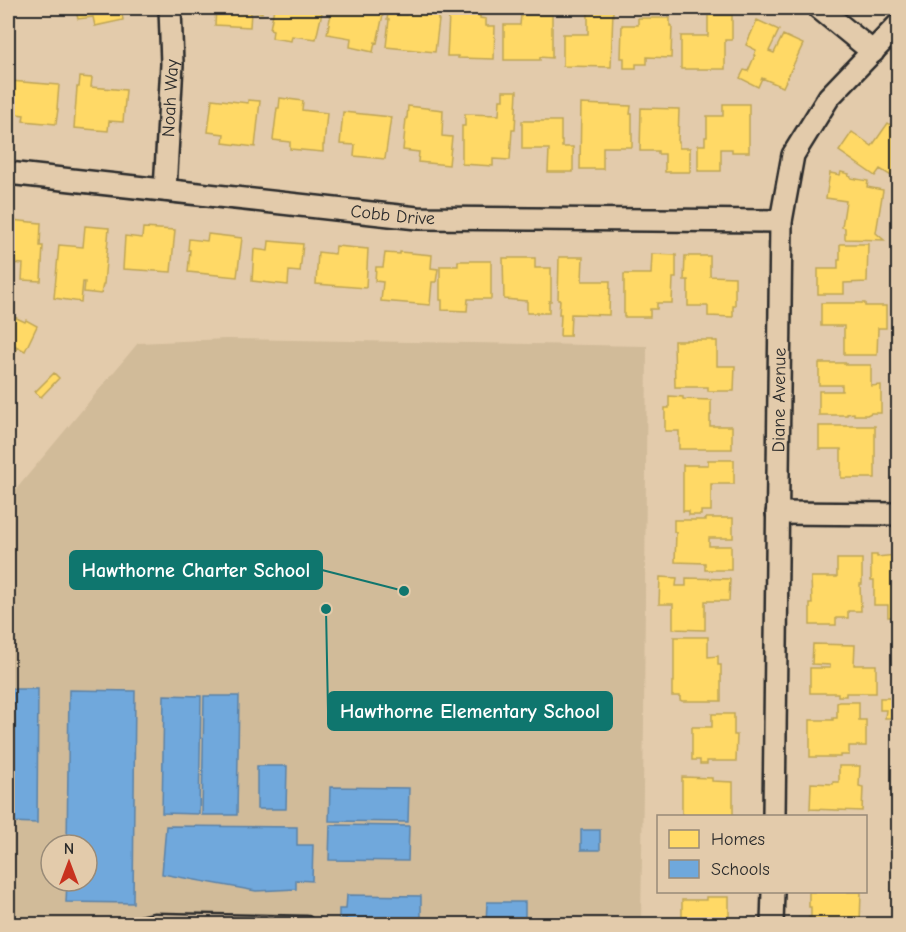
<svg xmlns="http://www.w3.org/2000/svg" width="906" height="932" font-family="'Comic Neue',sans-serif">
  <rect width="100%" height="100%" fill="#e3cbab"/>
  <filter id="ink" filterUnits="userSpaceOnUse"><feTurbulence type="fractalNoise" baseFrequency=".0167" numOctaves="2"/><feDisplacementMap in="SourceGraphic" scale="12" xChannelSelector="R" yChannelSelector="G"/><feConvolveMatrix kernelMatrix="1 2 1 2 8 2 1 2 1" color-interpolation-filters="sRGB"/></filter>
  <g filter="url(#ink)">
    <path fill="#d1bb99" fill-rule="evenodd" d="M226,339L647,346L644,719L641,924H8V499L138,343ZM51,845H87V881H51Z"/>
    <path fill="#ffd966" stroke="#bfa554" stroke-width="1.5" d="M75,8H121L123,20L95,26L93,17L78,19Z
      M216,8H262V13L251,12L250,27L215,25Z
      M274,8H323L316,39L292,36L291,41L272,38L273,30L270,29Z
      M332,8H369L384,10L377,43L375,42L373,52L350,47L351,38L327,34Z
      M406,9L438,13V20H439L435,52L386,47L389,19H387L388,14L406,15Z
      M588,11H613L611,67L563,66V34H588Z
      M449,14L480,15V18L486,19V26H495L494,59L458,58V56H447Z
      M521,15H552V58L540,57V60H504V25H520Z
      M708,15H732V40H725V69H681V36H708Z
      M638,18H670V26H672L671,58L647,57V64H636V68H624V58H621L622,25H638Z
      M757,20L779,30L769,51L774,53L783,35L803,44L783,87L762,78L758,87L740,78L744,70L748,71L755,55H754L756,50L746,45Z
      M80,77L92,78L91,87L126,90L123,122L109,121L108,131L74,128L77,87H79Z
      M10,81L59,85L57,109H58L56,124L23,121L24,115L8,113V90H9Z
      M503,91H517L515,130H512L510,160L493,159V166L462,164V126H465V114L499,115L500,100H503Z
      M280,98L303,101L302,110L327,113L324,145H323V152L290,149V142L273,140L277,108H279Z
      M212,99L248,103V100L260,101L255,147L223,143L224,134L208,132Z
      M581,104L631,106L630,114H632V147H603V169H580Z
      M723,104H749V152H732V149H721V171H698V145H705V137H707V116H723Z
      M408,106L443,110L442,136L452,137L449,165L418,162L419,152L403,150L406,118H407Z
      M641,108L679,109L678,142H679V148H690V172H665V154H658V151H640Z
      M343,112L391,117L385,159L354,156L355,145L340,144Z
      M522,121H561V141H562V147H573V172H548L549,149H522Z
      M888,123L898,130V180L880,169L875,176L839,151L852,132L872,146Z
      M841,172L849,174L848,176L851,177V178L868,181L867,187L883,190L876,233L884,240L845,239V228L842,227L846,201L826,198L830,173L840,175Z
      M10,220L41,223L40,246H43L41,281L22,280L23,264L10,263L9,274H8V230H10Z
      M85,226L109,228L104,284H103L101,294L84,292L85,282H83L81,302L54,298L59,245L83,247Z
      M143,228L175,230L171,272L123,269L125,236L142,238Z
      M208,234L242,238L237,277L188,272L190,250H188L189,239L207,241Z
      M269,241L303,244L300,272L289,271L288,285L252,281L254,249L268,251Z
      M840,244H868L867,282L844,283V294H818V269H838V260H840Z
      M336,246L368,249L366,288L316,284L318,252L335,254Z
      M400,252L432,255L431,268L438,269L436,282H432L430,305L381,301L383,282L375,281L376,267H383L385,253L400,254Z
      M652,254L676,255V278H673L672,303H657V309H650V317H624V274H651Z
      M685,256H710V276L735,277V306H733V317L708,316V306H688V280H684Z
      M559,257H583L582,281H610L609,315L571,314L570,336H560L561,314H559L560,300H558Z
      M503,258H535V268H551V301H549V313H527V301L504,299Z
      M458,261H491V299H468L467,311L442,310V300H440V266H458Z
      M821,303H865V306H886V328H878L877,355H844V326H821Z
      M8,314L25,322L26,320L37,326L25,351L8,342V343L17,348L8,367Z
      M686,340H713V341H717V366H735L734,391H708V387H675L674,341H686Z
      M819,363H846V365H871V386L881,385V413H871L867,415H854V413L847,414V415H819V391H842V385H819Z
      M54,373L59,378L41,397L35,392Z
      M669,396L683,397V399L711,400V415H710V426H732V449H679V431H665V408H669Z
      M819,426H875V478H841V449H819Z
      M708,460H734V484H711V511H701V515H689V511H683V465H708Z
      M706,518H733V538H709V546H731V570H705V563L675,562L676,532H674V520H706Z
      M871,555H877V557L896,555V576H898V626H897V617H888V605H874V580H871Z
      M837,559H862V584H860L861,611H848V618H836V625H810V604H812L811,577H837Z
      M660,577L677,578L676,586H686V578L730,579L729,601H705V630L673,629V604H659Z
      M674,637H708V657L718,656V665H721V701H682L680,700V696H672V682H674Z
      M813,644L855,645L854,665H876V693H846V696H838V693H810V668H830V665L812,664Z
      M880,698H898V718H885L886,710H880Z
      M839,702H859V720H866V746H849V755H840V757H810V720H833V718H837V703Z
      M712,714H734V735H737L736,761H707V764H700V760H692V727H712Z
      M839,766H860L859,786L863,787L862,811L810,809L811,783L833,784V782H839Z
      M682,777L712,778V781L733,782V816H682Z
      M809,892H861L860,924H811V923H808L809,917H811V907H809Z
      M706,897H729V917H707V920H730V924H682V900H706Z"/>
    <path fill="#6fa8dc" stroke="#5b82a7" stroke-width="1.5" d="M8,689H38L37,823L8,822Z
      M69,690L135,691L133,903L66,902L67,881H87V845H67Z
      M164,695L201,696L199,814L162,813Z
      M204,696H239L237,815H202Z
      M257,766H287L286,809H257Z
      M330,787L409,788L408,822L329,821Z
      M330,825L409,826L408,861L329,860Z
      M166,826L297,827V845H313L312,881L296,880V889L256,891L162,874Z
      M581,830H600V850H581Z
      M347,895L421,896V924H346V918H339V909H346Z
      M487,902H525V924H486Z"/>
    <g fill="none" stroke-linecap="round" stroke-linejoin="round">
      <g stroke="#2b2b2b" stroke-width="15">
        <path id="lane" d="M134,924L137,923L154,919L307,922V924"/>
      </g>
      <g stroke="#2b2b2b" stroke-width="26">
        <g id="street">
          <path d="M819,8L873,52"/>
          <path id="s1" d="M8,173L417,218L781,221"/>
          <path id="s2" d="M165,190L172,64L170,8"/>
          <path d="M777,513L898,514"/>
          <path id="s3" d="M774,816L781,221L793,155L829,97L898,25"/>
          <path d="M772,924L773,892"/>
        </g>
      </g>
      <use href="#lane" stroke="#e3cbab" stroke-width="10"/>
      <use href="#street" stroke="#e3cbab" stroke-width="21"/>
    </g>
  </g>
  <g text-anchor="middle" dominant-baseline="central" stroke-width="6" stroke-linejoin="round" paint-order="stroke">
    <g font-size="18" fill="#2b2b2b" stroke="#e3cbab">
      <text stroke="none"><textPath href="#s2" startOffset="92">Noah Way</textPath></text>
      <text stroke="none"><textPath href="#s1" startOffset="387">Cobb Drive</textPath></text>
      <text stroke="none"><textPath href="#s3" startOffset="416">Diane Avenue</textPath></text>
    </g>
  </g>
  <path fill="none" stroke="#0f766e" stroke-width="2" d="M404 591L322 570M326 609L328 711"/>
  <g fill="#0f766e" stroke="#e3cbab" stroke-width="2">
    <circle cx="404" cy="591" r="6"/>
    <circle cx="326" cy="609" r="6"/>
  </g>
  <g fill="#0f766e" stroke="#0f766e" stroke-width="2">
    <rect x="70" y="551" width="252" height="38" rx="6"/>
    <rect x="328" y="692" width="284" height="38" rx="6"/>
  </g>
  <g font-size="20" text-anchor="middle" font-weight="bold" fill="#fff">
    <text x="196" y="577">Hawthorne Charter School</text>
    <text x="470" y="718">Hawthorne Elementary School</text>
  </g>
  <rect width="906" height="932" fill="none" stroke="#e3cbab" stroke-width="30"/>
  <rect x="15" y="15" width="876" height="902" fill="none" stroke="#2b2b2b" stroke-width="2" filter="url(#ink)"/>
  <rect x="657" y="815" width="210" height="78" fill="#e3cbab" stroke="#998b78" stroke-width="1.5"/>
  <rect x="669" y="830" width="30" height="18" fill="#ffd966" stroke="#998b78" stroke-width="1.5"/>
  <text x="711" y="845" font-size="18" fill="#2b2b2b">Homes</text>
  <rect x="669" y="860" width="30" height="18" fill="#6fa8dc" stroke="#998b78" stroke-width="1.5"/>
  <text x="711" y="875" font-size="18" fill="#2b2b2b">Schools</text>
  <g transform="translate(69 863)"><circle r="28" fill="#e3cbab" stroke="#998b78" stroke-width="1.5"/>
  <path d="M0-4.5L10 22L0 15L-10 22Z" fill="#c8321e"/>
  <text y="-9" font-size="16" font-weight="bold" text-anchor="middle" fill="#2b2b2b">N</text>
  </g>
</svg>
